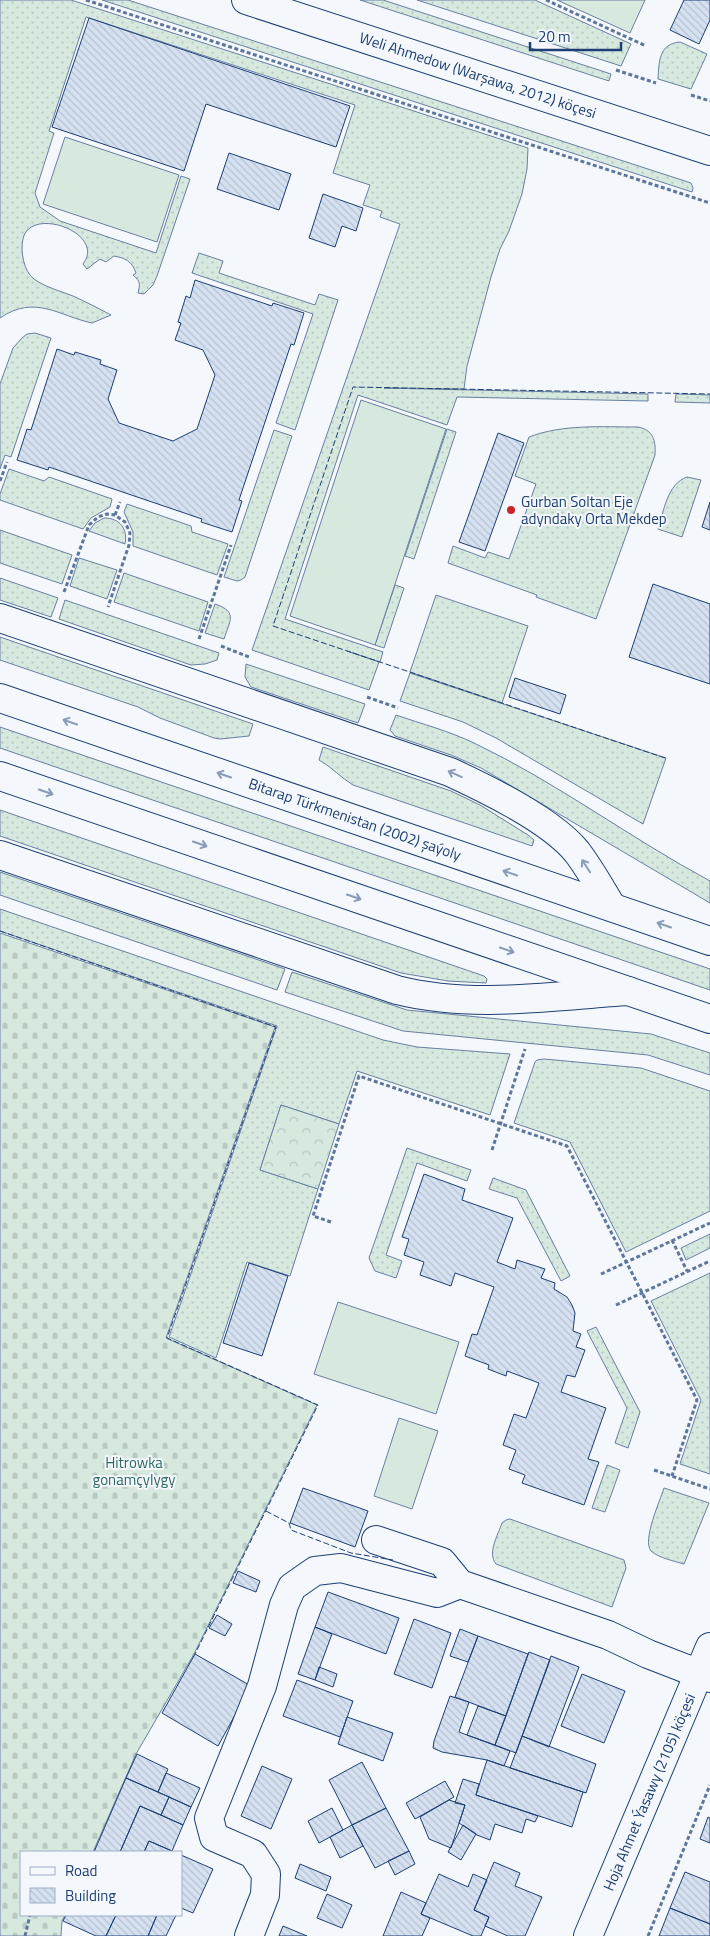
<svg xmlns="http://www.w3.org/2000/svg" width="710" height="1936" font-family="'Titillium Web',sans-serif">
  <defs>
    <pattern id="grass-dots" width="8" height="8" patternUnits="userSpaceOnUse" patternTransform="scale(1.25)"><rect width="8" height="8" fill="#d7e8df"/><path d="M2 2h.1M6 6h.1" fill="none" stroke="#b8c8c3" stroke-width="1.8" stroke-linecap="round"/></pattern>
    <pattern id="forest-crowns" width="20" height="18" patternUnits="userSpaceOnUse" patternTransform="scale(1.25)"><rect width="20" height="18" fill="#d7e8df"/><path d="M2 6a3 3 0 1 1 6 0M12 15a3 3 0 1 1 6 0" fill="none" stroke="#b8c8c3"/></pattern>
    <pattern id="cemetery-stones" width="16" height="16" patternUnits="userSpaceOnUse" patternTransform="scale(1.25)"><rect width="16" height="16" fill="#d7e8df"/><path d="M2 7V4a2 2 0 0 1 4 0v3zM10 15v-3a2 2 0 0 1 4 0v3z" fill="#b8c8c3"/></pattern>
    <pattern id="building-back-hatch" width="6" height="6" patternUnits="userSpaceOnUse" patternTransform="scale(1.25)"><rect width="6" height="6" fill="#d5e0f0"/><path d="M-1 5l2 2M0 0l6 6M5-1l2 2" fill="none" stroke="#b6c1d1"/></pattern>
  </defs>
  <rect width="100%" height="100%" fill="#f4f7fb"/>
  <path fill="url(#grass-dots)" stroke="#687fa3" d="M0,0H71L528,148L527,169L522,194L509,231L500,249L491,277L467,366L464,389L384,388L648,394V401L457,397L447,425L358,395L285,619L383,652L380,662L347,651L379,662L369,690L252,650L400,224L380,217L382,211L363,205L370,185L333,173L355,105L86,17L49,131L54,133L35,193L40,207L60,221L156,253L181,176L190,179L157,276L153,285L144,294L138,293C140,284 141,282 133,275L136,273C132,261 125,258 114,256L106,262L100,259L87,269L83,264C107,233 30,205 23,239C20,251 24,272 34,279C45,287 60,291 73,296C86,302 98,308 111,315L92,323C59,316 35,294 0,318Z
    M102,0H128L691,183L693,188L692,192Z
    M360,0H383L611,74L609,81Z
    M417,0H535L631,44L621,66Z
    M680,42L707,54L691,89L658,79C659,61 659,44 680,42Z
    M199,253L223,261L219,273L315,305L319,294L338,300L295,430L276,423L313,314L192,273Z
    M35,333L51,338L11,457L5,455L0,469V384L13,348L22,338L27,334Z
    M676,394L710,395V403L675,402Z
    M638,427C653,430 656,440 655,455L596,619L536,597L537,595L448,563L453,546L485,558L488,552L509,559L536,484L515,476L529,437C563,424 602,427 638,427Z
    M447,429L456,432L414,559L405,556Z
    M274,430L292,436L245,577L241,580L237,581L224,577Z
    M9,469L44,481L49,477L112,499L110,507L91,518L83,529L0,500V494Z
    M687,477L701,480L682,537L658,529C664,511 667,484 687,477Z
    M127,504L191,526L192,532L228,544L217,575L133,546V532L124,512Z
    M104,518C120,518 128,529 125,544L89,531L95,523Z
    M0,530L72,555L62,584L0,563Z
    M79,558L117,570L107,599L70,586Z
    M124,573L208,602L199,631L114,602Z
    M0,578L58,598L51,617L0,600Z
    M395,585L404,588L384,648L375,645Z
    M436,595L528,626L502,703L410,672Z
    M65,600L219,653L217,660L205,664L191,665L59,619Z
    M215,604C238,612 230,620 224,639L205,633Z
    M0,637L253,724L249,736L220,739L214,738L160,718L138,707L0,660Z
    M246,664L365,704L358,723L251,687L245,677Z
    M410,673L666,758L643,824L496,738L463,722L400,701Z
    M396,715C422,724 449,731 474,743C556,782 630,838 710,881V903L481,768L451,755L395,736L390,730Z
    M0,727L710,969V990L0,748Z
    M323,747L451,791L480,805L528,835L534,840L532,846L353,785C341,778 332,767 319,760Z
    M0,810L484,976L487,979L486,983L448,981L401,973L0,836Z
    M0,872L285,969L277,990L0,895Z
    M0,909L383,1040L417,1047L510,1054L490,1115L357,1071L339,1124L281,1105L260,1170L318,1189L290,1276L247,1262L216,1358L169,1337L277,1026L0,931Z
    M292,972L407,1010L651,1034L710,1053V1075L648,1055L403,1031L285,992Z
    M544,1059L641,1068L710,1091V1211L626,1252L570,1142L514,1123L535,1062L537,1060Z
    M407,1148L471,1170L467,1181L417,1163L386,1255L402,1261L396,1278L375,1271L369,1258Z
    M493,1178L526,1190L570,1276L561,1281L517,1198L489,1189Z
    M710,1234V1248L686,1260L681,1248Z
    M710,1273V1474L680,1464L701,1400L651,1301Z
    M596,1327L640,1412L628,1448L615,1443L627,1408L587,1331Z
    M607,1465L620,1470L605,1512L592,1508Z
    M664,1488L709,1503L684,1564C674,1561 659,1558 651,1551C642,1540 660,1501 664,1488Z
    M510,1519L624,1560L626,1568L612,1607L496,1564C487,1553 498,1535 502,1523L506,1520Z"/>
  <path fill="url(#forest-crowns)" stroke="#687fa3" d="M281,1105L339,1124L318,1189L260,1170Z"/>
  <path fill="url(#cemetery-stones)" stroke="#687fa3" d="M0,933L275,1027L166,1338L317,1405L194,1654L136,1754L93,1852H21V1915H65L62,1921L61,1936H0Z"/>
  <path fill="#d7e8df" stroke="#687fa3" d="M557,0H645L630,33Z
    M65,137L179,175L157,242L43,204Z
    M361,400L446,429L375,645L290,616Z
    M338,1302L459,1342L436,1414L314,1374Z
    M399,1418L438,1431L412,1509L374,1496Z"/>
  <path fill="url(#building-back-hatch)" stroke="#1d3f73" d="M684,0H710V20L699,44L670,30Z
    M89,18L350,106L336,147L206,104L184,171L52,127Z
    M229,153L291,174L279,210L217,189Z
    M323,194L363,208L356,231L342,226L335,247L309,238Z
    M195,280L272,306L273,303L304,313L294,345L291,344L239,500L242,501L232,532L201,522L202,519L49,467L48,470L17,460L27,429L31,430L57,349L74,355L75,352L101,360L100,364L117,370L108,399L119,423L173,441L197,429L215,375L203,350L175,340L181,323L178,322L186,296L190,298Z
    M498,433L524,443L485,551L459,542Z
    M710,502V530L702,527Z
    M653,584L710,604V684L629,657Z
    M515,678L566,695L560,714L509,697Z
    M424,1174L465,1189L462,1200L513,1218L497,1262L515,1269L517,1260L545,1269L541,1278L555,1283L554,1289L567,1297L572,1305L575,1313L573,1331L581,1334L576,1347L585,1350L575,1377L567,1375L561,1392L606,1408L588,1459L599,1462L584,1505L522,1483L525,1475L509,1469L516,1450L503,1445L514,1414L526,1418L539,1383L507,1371L506,1376L488,1369L489,1365L465,1356L472,1334L477,1335L494,1287L455,1273L451,1286L420,1275L424,1262L404,1255L409,1239L402,1237Z
    M249,1263L288,1276L262,1356L223,1343Z
    M303,1488L368,1511L355,1547L290,1523Z
    M238,1571L260,1581L256,1592L233,1583Z
    M328,1592L399,1618L386,1654L315,1627Z
    M217,1615L232,1624L225,1636L209,1628Z
    M414,1619L451,1633L432,1688L394,1674Z
    M315,1627L332,1634L315,1680L298,1674Z
    M460,1629L478,1636L468,1662L450,1656Z
    M478,1636L528,1654L506,1716L455,1697Z
    M529,1652L550,1660L516,1753L495,1745Z
    M195,1654L251,1686L218,1746L162,1713Z
    M551,1656L579,1667L549,1747L522,1736Z
    M319,1667L337,1674L333,1687L315,1680Z
    M582,1674L625,1691L604,1743L561,1726Z
    M297,1680L353,1701L340,1737L283,1716Z
    M450,1696L469,1702L459,1732L510,1751L504,1766L487,1760L442,1752L433,1748L434,1741Z
    M478,1706L506,1716L495,1745L467,1735Z
    M347,1717L393,1733L383,1761L338,1744Z
    M522,1736L596,1764L586,1793L510,1768Z
    M137,1754L168,1769L158,1792L126,1778Z
    M487,1760L583,1792L572,1827L476,1795Z
    M362,1762L386,1808L352,1825L329,1780Z
    M262,1766L292,1779L271,1829L241,1816Z
    M166,1773L200,1788L191,1807L158,1792Z
    M126,1778L169,1797L161,1815L140,1806L120,1852H94Z
    M463,1779L479,1784L476,1795L538,1816L535,1822L526,1819L522,1833L495,1824L490,1840L477,1835L459,1823L465,1805L455,1803Z
    M445,1781L454,1797L415,1819L406,1803Z
    M169,1797L191,1807L183,1825L161,1815Z
    M449,1800L465,1805L451,1848L429,1839L420,1817Z
    M140,1806L183,1825L172,1851L149,1841L144,1852H120Z
    M332,1808L343,1830L319,1843L308,1821Z
    M386,1808L409,1851L375,1868L352,1825Z
    M708,1817L710,1818V1843L700,1839Z
    M352,1825L363,1846L340,1858L330,1837Z
    M463,1825L476,1834L461,1860L448,1852Z
    M149,1841L172,1851L175,1852H144Z
    M409,1851L415,1864L395,1875L388,1861Z
    M181,1855L213,1869L193,1913L181,1908Z
    M494,1862L520,1873L515,1886L542,1897L525,1936H508L485,1926L489,1917L474,1910Z
    M300,1864L331,1877L326,1891L295,1878Z
    M685,1872L710,1882V1924L670,1908Z
    M439,1874L468,1887L473,1874L487,1880L474,1910L489,1917L481,1936H473L421,1914Z
    M401,1892L426,1903L421,1914L430,1918L422,1936H383Z
    M327,1894L352,1905L342,1928L317,1918Z
    M670,1908L710,1924V1936H659Z
    M66,1915H116L106,1936H96L63,1921Z
    M116,1915H157L148,1936H106Z
    M157,1915H176L166,1936H148Z
    M283,1926L307,1936H279Z"/>
  <g fill="none" stroke-linecap="round" stroke-linejoin="round">
    <g stroke="#1d3f73" stroke-width="30">
      <path id="minor" d="M246,0L710,151
        M0,618L450,772C487,789 552,821 577,852C590,869 601,889 612,907
        M0,855L397,990C472,1009 552,996 628,991
        M376,1540L442,1562L460,1584L608,1635L648,1654L710,1678
        M249,1936L265,1895L266,1874L253,1854L214,1837L209,1818L262,1686L284,1605L292,1587L315,1571L341,1568L437,1593L460,1584
        M588,1936L710,1647"/>
    </g>
    <g stroke="#1d3f73" stroke-width="30">
      <path id="major" d="M0,698L710,941
        M0,776L710,1019"/>
    </g>
    <path stroke="#5e769c" stroke-width="3" stroke-dasharray="4 2.5" stroke-linecap="butt" d="M86,0L710,203
      M546,0L646,46
      M616,70L656,83
      M691,95L710,101
      M0,481L7,462
      M115,515L120,502
      M64,592L89,525L98,517L107,514L115,515L125,522L130,533L129,545L108,607
      M199,639L231,545
      M221,646L249,657
      M367,697L398,708
      M492,1150L525,1049
      M331,1222L313,1216L359,1076L567,1146L697,1400L672,1476
      M672,1240L687,1271
      M601,1274L710,1223
      M616,1305L710,1261
      M654,1470L710,1489
      M25,1936L30,1915
      M648,1936L710,1785"/>
    <use href="#minor" stroke="#f4f7fb" stroke-width="28"/>
    <use href="#major" stroke="#f4f7fb" stroke-width="28"/>
    <path stroke="#1d3f73" stroke-width="1" stroke-dasharray="6 2.5" stroke-linecap="butt" d="M665,758L273,626L353,387L710,394
      M0,931L276,1027L167,1338L318,1405L195,1654
      M266,1511L289,1523L291,1530L351,1553L393,1560"/>
  </g>
  <defs><path id="oneway-shaft" d="M-6 0H5M1.5-3L5.5 0L1.5 3" fill="none" stroke-width="1.6" stroke-linecap="round" stroke-linejoin="round" transform="scale(1.25)"/></defs>
  <g stroke="#889bb7">
    <use href="#oneway-shaft" transform="translate(70 722) rotate(-161)"/>
    <use href="#oneway-shaft" transform="translate(455 774) rotate(-156)"/>
    <use href="#oneway-shaft" transform="translate(224 775) rotate(-161)"/>
    <use href="#oneway-shaft" transform="translate(46 792) rotate(19)"/>
    <use href="#oneway-shaft" transform="translate(200 844) rotate(19)"/>
    <use href="#oneway-shaft" transform="translate(586 866) rotate(-123)"/>
    <use href="#oneway-shaft" transform="translate(510 873) rotate(-161)"/>
    <use href="#oneway-shaft" transform="translate(354 897) rotate(19)"/>
    <use href="#oneway-shaft" transform="translate(664 925) rotate(-161)"/>
    <use href="#oneway-shaft" transform="translate(507 950) rotate(19)"/>
  </g>
  <circle fill="#c62828" stroke="#f4f7fb" stroke-width="2" cx="511" cy="510" r="5"/>
  <g text-anchor="middle" dominant-baseline="central" stroke-width="4" stroke-linejoin="round" paint-order="stroke">
    <g font-size="15" fill="#1d3f73" stroke="#f4f7fb">
      <text transform="translate(478 75) rotate(18)">Weli Ahmedow (Warşawa, 2012) köçesi</text>
      <text transform="translate(355 819) rotate(19)">Bitarap Türkmenistan (2002) şaýoly</text>
      <text transform="translate(649 1792) rotate(-67)">Hoja Ahmet Ýasawy (2105) köçesi</text>
    </g>
    <g font-size="15" fill="#1d3f73" stroke="#f4f7fb" text-anchor="start">
      <text x="521" y="501">Gurban Soltan Eje<tspan x="521" dy="17">adyndaky Orta Mekdep</tspan></text>
    </g>
    <g font-size="15" fill="#2c6c60" stroke="#f4f7fb">
      <text x="134" y="1462">Hitrowka<tspan x="134" dy="17">gonamçylygy</tspan></text>
    </g>
  </g>
  <rect x="20" y="1851" width="162" height="65" fill="#f4f7fb" stroke="#9eadc5"/>
  <rect x="30" y="1867" width="25" height="8" fill="#f4f7fb" stroke="#9eadc5"/>
  <text x="65" y="1876" font-size="15" fill="#1d3f73">Road</text>
  <rect x="30" y="1888" width="25" height="15" fill="url(#building-back-hatch)" stroke="#9eadc5"/>
  <text x="65" y="1901" font-size="15" fill="#1d3f73">Building</text>
  <path d="M530 42v8h91v-8" fill="none" stroke="#1d3f73" stroke-width="2.5"/>
  <text x="538" y="42" font-size="15" fill="#1d3f73" stroke="#f4f7fb" stroke-width="4" paint-order="stroke">20 m</text>
</svg>
